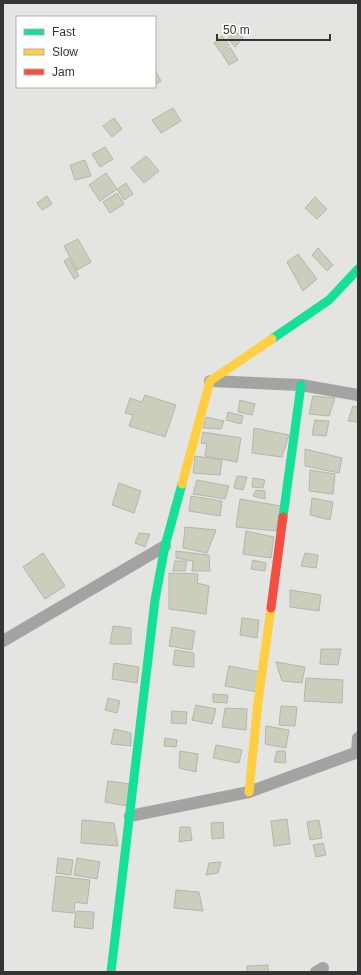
<svg xmlns="http://www.w3.org/2000/svg" width="361" height="975" font-family="Helvetica,sans-serif">
  <rect width="100%" height="100%" fill="#e4e5e1"/>
  <path fill="#cbceba" stroke="#b4b4b2" d="M236,32L243,38L235,47L228,38Z
    M222,36L229,45L221,53L214,43Z
    M230,47L238,60L229,65L222,54Z
    M155,70L161,81L155,85Z
    M173,108L181,121L161,133L152,120Z
    M114,118L122,129L112,137L103,126Z
    M105,147L113,159L100,167L92,154Z
    M146,156L159,171L144,183L131,168Z
    M85,160L91,176L75,180L70,165Z
    M106,173L117,189L100,201L89,185Z
    M126,183L133,194L124,200L117,189Z
    M117,193L124,204L110,213L103,202Z
    M47,196L52,204L42,210L37,203Z
    M315,197L327,209L317,219L305,208Z
    M78,239L91,262L77,270L64,246Z
    M318,248L333,265L327,271L312,255Z
    M298,254L317,279L303,291L287,262Z
    M69,258L79,276L74,279L64,261Z
    M145,395L176,405L165,437L129,426L133,415L125,413L130,398L142,402Z
    M313,396L335,398L329,416L309,414Z
    M240,400L255,404L252,415L238,412Z
    M353,406L358,407V422L348,421Z
    M228,412L243,416L241,424L226,420Z
    M206,417L224,421L221,429L203,428Z
    M315,420L329,421L326,436L312,435Z
    M254,428L289,435L282,457L252,453Z
    M203,432L241,438L237,462L205,456L207,444L201,443Z
    M305,449L342,458L339,473L305,466Z
    M195,456L222,460L220,475L193,473Z
    M310,470L335,474L333,494L309,491Z
    M237,476L247,477L243,490L234,488Z
    M253,478L265,480L263,488L252,487Z
    M197,480L229,486L225,499L193,494Z
    M119,483L141,491L134,513L112,505Z
    M256,490L265,491V499L253,496Z
    M191,496L222,501L220,516L189,511Z
    M312,498L333,502L330,520L310,515Z
    M240,499L281,506L276,531L236,527Z
    M185,527L216,530L207,553L183,548Z
    M246,531L274,537L271,558L243,554Z
    M139,533L150,534L145,547L135,543Z
    M176,551L209,555L210,571H192L193,561L176,558Z
    M43,553L65,586L45,599L23,567Z
    M305,553L318,555L316,568L301,566Z
    M253,560L266,563L265,571L251,569Z
    M175,561H187L185,571H173Z
    M169,573L198,574L197,583L209,586L206,614L169,609Z
    M290,590L321,595L319,611L290,607Z
    M242,618L259,620L257,638L240,635Z
    M113,626L131,628V644H110Z
    M172,627L195,631L192,650L169,646Z
    M321,649H341L338,665L320,664Z
    M175,650L194,653V667L173,665Z
    M276,662L305,667L302,683L282,681Z
    M114,663L139,667L137,683L112,679Z
    M229,666L260,672L257,692L225,686Z
    M306,678L343,680L342,703L304,701Z
    M213,694L228,695L227,703L213,702Z
    M108,698L120,701L117,713L105,710Z
    M196,705L216,709L212,724L192,720Z
    M281,706L297,707L295,726L279,725Z
    M225,708L247,709L246,730L222,727Z
    M172,711L187,712L186,724L171,723Z
    M266,726L289,730L286,748L265,744Z
    M114,729L131,733V746L111,744Z
    M165,738L177,740L176,747L164,746Z
    M216,745L242,750L239,763L213,758Z
    M180,751L198,754L196,772L179,768Z
    M277,751H285L286,763L274,762Z
    M108,781L131,784L127,806L105,802Z
    M287,819L290,844L274,846L271,821Z
    M82,820L114,823L118,846L81,843Z
    M319,820L322,838L310,840L307,822Z
    M223,822L224,838L212,839L211,823Z
    M180,827H190L192,840L179,842Z
    M323,843L326,855L316,857L313,845Z
    M58,858L73,860L71,875L56,873Z
    M77,858L100,862L97,879L74,875Z
    M221,862L218,873L206,875L209,863Z
    M56,876L90,880L87,904L75,902L74,913L52,911Z
    M176,890L199,892L203,911L174,908Z
    M76,911L94,912L93,929L74,927Z
    M268,965V972H247V966Z"/>
  <g fill="none" stroke-linecap="round" stroke-linejoin="round">
    <path stroke="#a3a3a1" stroke-width="12" d="M210,381L301,385L358,395
      M3,641L165,546
      M357,753L358,738
      M130,816L249,792L358,752
      M316,972L323,968"/>
    <path stroke="#16e098" stroke-width="9" d="M272,339L329,300L358,269
      M283,517L301,385
      M111,972L155,600L165,546L182,484"/>
    <path stroke="#ffcf43" stroke-width="9" d="M182,484L210,381L272,339
      M249,792L258,702L271,608"/>
    <path stroke="#f24e42" stroke-width="9" d="M271,608L283,517"/>
  </g>
  <rect width="361" height="975" fill="none" stroke="#353633" stroke-width="8"/>
  <rect x="16" y="16" width="140" height="72" fill="#fffffe" stroke="#aeafad"/>
  <rect x="24" y="29" width="20" height="6" fill="#16e098" stroke="#aeafad"/>
  <text x="52" y="36" font-size="12" fill="#353633">Fast</text>
  <rect x="24" y="49" width="20" height="6" fill="#ffcf43" stroke="#aeafad"/>
  <text x="52" y="56" font-size="12" fill="#353633">Slow</text>
  <rect x="24" y="69" width="20" height="6" fill="#f24e42" stroke="#aeafad"/>
  <text x="52" y="76" font-size="12" fill="#353633">Jam</text>
  <path d="M217 34v6h113v-6" fill="none" stroke="#353633" stroke-width="2"/>
  <text x="223" y="34" font-size="12" fill="#353633" stroke="#fffffe" stroke-width="3" paint-order="stroke">50 m</text>
</svg>
